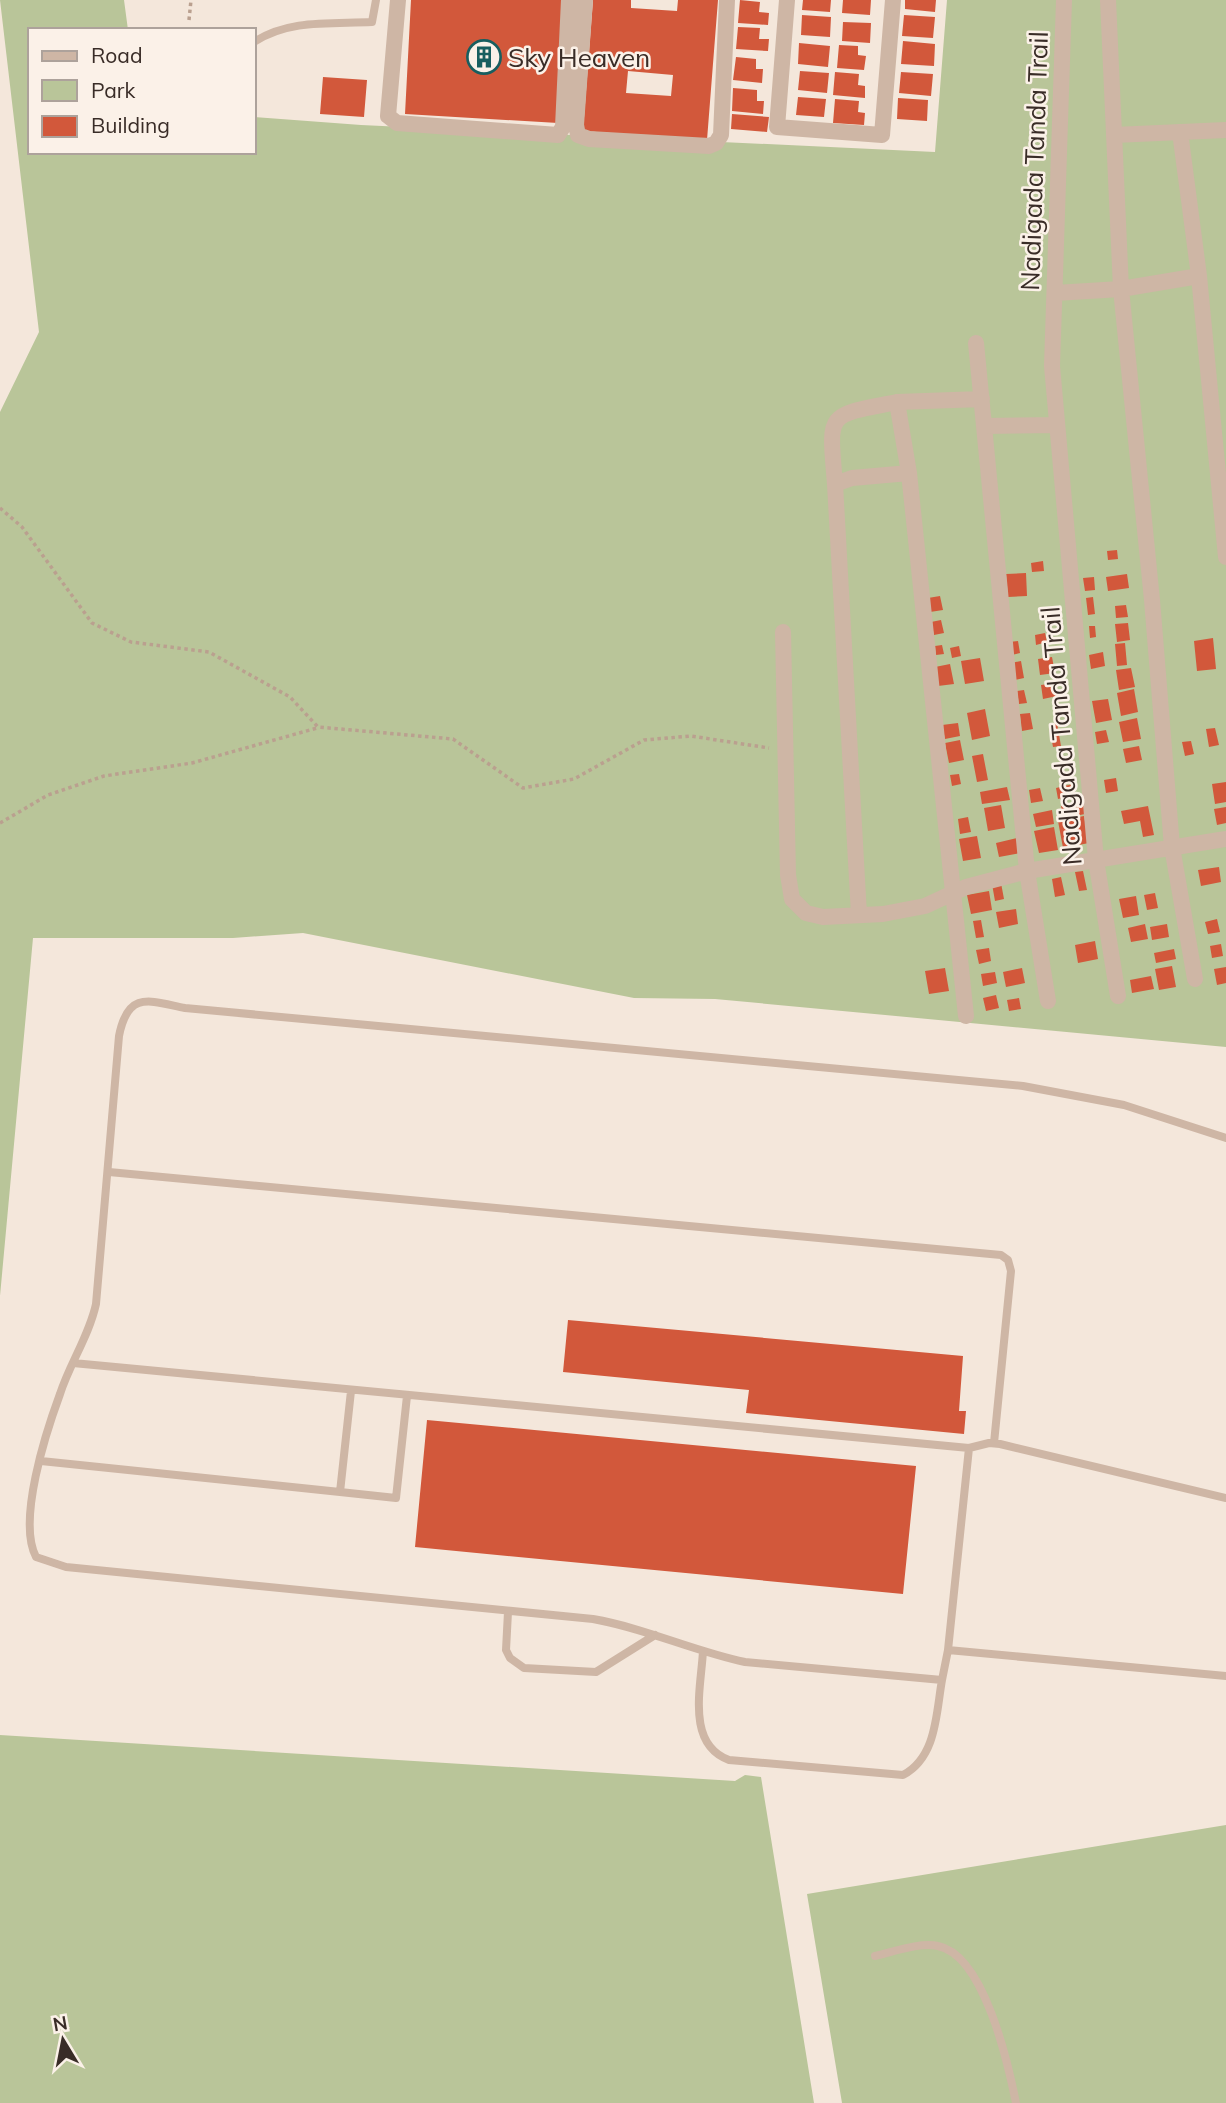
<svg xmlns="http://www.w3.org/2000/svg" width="1226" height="2103" font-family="Mulish,sans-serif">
  <rect width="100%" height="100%" fill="#f4e7db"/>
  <path fill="#b9c599" d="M0,0H124L128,30H30V152H254V117L361,125L935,152L947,0H1226V1047L715,999L634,998L303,933L233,938H33L0,1296V412L39,332Z
    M0,1735L735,1781L745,1775L761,1777L814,2103H0Z
    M1226,1825V2103H842L807,1894Z"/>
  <path fill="#d2583b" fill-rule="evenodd" d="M411,0H563L558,123L405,114Z
    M593,0H631V8L677,11L678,0H718L707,140L583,131ZM628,71L673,75L671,96L626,93Z
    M740,0L760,2L759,12L769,13L768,25L738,23Z
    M803,0H831L830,12L802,10Z
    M843,0H871L870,15L842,13Z
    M905,0H936L935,12L905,9Z
    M802,15L831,17L830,37L801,35Z
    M904,15L935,17L933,38L902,36Z
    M843,22L871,23L870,43L842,41Z
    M738,27L760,28L759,39H769L768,51L736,49Z
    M903,41L935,44L934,66L901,64Z
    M799,43L830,46L828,67L798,64Z
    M839,45L858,46V55L866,56L864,70L837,68Z
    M736,57L756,59V69H763L762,83L733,80Z
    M800,71L829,73L827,93L798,90Z
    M835,72L859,74L858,85L865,86V98L833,95Z
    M901,72L933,74L931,96L899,93Z
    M323,77L367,80L364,117L320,114Z
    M733,88L757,90V101H764L763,114L732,111Z
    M798,97L826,99L824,117L796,115Z
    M898,98L928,100L927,121L897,119Z
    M835,99L859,101L858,112L865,113L864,125L833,123Z
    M732,114L769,117L767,132L731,129Z
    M1117,550L1118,559L1108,560L1107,551Z
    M1043,561L1044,571L1032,572L1031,563Z
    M1026,573L1027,596L1008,597L1006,574Z
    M1127,574L1129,588L1108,591L1106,577Z
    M1094,577L1095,590L1085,591L1083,578Z
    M940,596L943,610L930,612L928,598Z
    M1093,597L1095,614L1088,615L1086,598Z
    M1126,605L1128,617L1116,618L1115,606Z
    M941,620L944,633L934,635L931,622Z
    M1128,623L1130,640L1117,642L1115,624Z
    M1089,626H1095L1096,637L1090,638Z
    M1045,633L1047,642L1036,645L1035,635Z
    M1213,638L1216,669L1197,671L1194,641Z
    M1018,641L1020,653L1012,655L1009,642Z
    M1125,643L1127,665L1117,666L1115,644Z
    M942,645L944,654L936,655L935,646Z
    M959,646L961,656L952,658L950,648Z
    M1103,652L1105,666L1091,669L1089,655Z
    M1052,657L1055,673L1040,675L1038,659Z
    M980,658L984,681L965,684L961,661Z
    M1021,661L1024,678L1015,680L1011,663Z
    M950,664L954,684L938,686L935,667Z
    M1131,668L1135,687L1119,690L1116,670Z
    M1055,683L1057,696L1043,699L1041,685Z
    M1134,689L1138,712L1121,716L1117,693Z
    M1024,690L1027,703L1019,704L1017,691Z
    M1108,699L1112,720L1096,723L1092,701Z
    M985,709L990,736L972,740L967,713Z
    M1030,713L1033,729L1022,731L1020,714Z
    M1137,718L1141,739L1123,742L1119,722Z
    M958,723L960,736L945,739L942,725Z
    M1057,723L1061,746L1053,747L1049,725Z
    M1215,728L1219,745L1209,747L1206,729Z
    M1106,730L1109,742L1097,744L1095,732Z
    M960,740L964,760L949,763L945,743Z
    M1191,741L1194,754L1185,756L1182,742Z
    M1139,746L1142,760L1126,763L1123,749Z
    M983,754L988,780L977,782L972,756Z
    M959,774L961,784L952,786L950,775Z
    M1116,778L1118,791L1106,793L1104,780Z
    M1226,782V802L1215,804L1212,784Z
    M1073,784L1075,795L1058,799L1056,788Z
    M1007,787L1010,800L982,804L980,792Z
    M1040,788L1043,801L1031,803L1029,790Z
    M1070,804L1072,815L1063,817L1061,806Z
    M1001,805L1005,828L988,831L984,808Z
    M1084,806L1085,814L1075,816L1074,808Z
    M1148,806L1154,835L1143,837L1140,821L1124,824L1121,811Z
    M1226,807V823L1217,825L1214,809Z
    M1052,810L1054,824L1036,827L1033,814Z
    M1084,816L1089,843L1063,848L1058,821Z
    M968,817L971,832L960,834L958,819Z
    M1054,827L1058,850L1039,853L1034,831Z
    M977,836L981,858L963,861L959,839Z
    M1017,838L1020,853L999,857L996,843Z
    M1219,867L1221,882L1201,886L1198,870Z
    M1083,871L1087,890L1079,891L1075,872Z
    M1061,877L1065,895L1055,897L1052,879Z
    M1001,883L1004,899L995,901L992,884Z
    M989,891L992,910L971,914L967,895Z
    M1155,893L1158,908L1147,910L1144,895Z
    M1136,896L1139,915L1123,918L1119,899Z
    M1016,909L1018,924L999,928L996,912Z
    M1217,919L1220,932L1208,934L1205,922Z
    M981,920L984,937L976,938L973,921Z
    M1145,924L1148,939L1131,942L1128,928Z
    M1167,924L1169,937L1152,940L1150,927Z
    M1095,941L1098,959L1078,963L1075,945Z
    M1221,944L1223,956L1212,958L1210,946Z
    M989,948L991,961L979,964L976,950Z
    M1174,949L1176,959L1156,963L1154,953Z
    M1172,966L1176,987L1159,990L1155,969Z
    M1226,967V983L1217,985L1214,969Z
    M945,968L949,991L929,994L925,971Z
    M1022,968L1025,983L1006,987L1003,972Z
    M995,972L997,983L983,986L981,974Z
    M1151,976L1154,989L1132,993L1130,980Z
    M996,995L999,1008L986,1011L983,998Z
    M1019,998L1021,1009L1009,1011L1007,1000Z
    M568,1320L963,1356L959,1411H966L964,1434L746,1413L749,1390L563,1372Z
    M427,1420L916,1466L903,1594L415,1547Z"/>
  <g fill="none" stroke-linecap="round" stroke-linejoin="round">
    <path stroke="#baa08f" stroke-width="3.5" stroke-dasharray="3.5 3.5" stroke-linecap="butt" d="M189,20L191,0
      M0,508L22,527L92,623L131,642L209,652L290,697L318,727L453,739L523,788L574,779L644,740L691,736L769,748
      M0,823L48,795L104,776L192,763L317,728"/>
    <path stroke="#ceb6a5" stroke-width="8" d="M254,42C289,19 331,24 372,22L376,0
      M1226,1138L1124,1105L1023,1086L185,1008C150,1001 128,990 119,1036L96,1304C89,1336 70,1363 60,1394C46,1432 17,1521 36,1557L66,1567L593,1619C645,1628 693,1651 745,1662L942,1680L948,1650L1226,1676
      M109,1172L1001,1255L1008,1260L1011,1271L994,1443
      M73,1363L969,1448L989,1443L1000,1444L1226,1498
      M41,1461L340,1492L351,1391
      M340,1492L396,1498L407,1396
      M508,1612L506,1650L510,1658L524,1668L596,1672L655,1635
      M948,1650L969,1448
      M703,1651C701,1688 686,1744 729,1760L903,1775C937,1757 936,1713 942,1680
      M875,1956C893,1952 920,1942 938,1946C984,1955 1008,2063 1016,2103"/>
    <path stroke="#ceb6a5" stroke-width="16" d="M398,0L388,116L397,123L558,135L563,127L569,0
      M585,0L576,125L578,135L589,139L709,146L716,143L721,135L727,0
      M787,0L777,127L882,135L893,0
      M1064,0L1052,366L1096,860L1118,996
      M1108,0L1121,289L1152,600L1172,847L1195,979
      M1180,132L1199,276
      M1114,135L1226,130
      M1055,293L1121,289L1199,276L1226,557
      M976,343L1027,871L1048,1001
      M985,426L1057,425
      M835,484C829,411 825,416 897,402
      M783,632L788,875L792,899L806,913L823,917L883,914L925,906L966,887L1027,871L1226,839
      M859,915L835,484L852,478L909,473
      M966,1016L909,473L897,402L982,399"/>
  </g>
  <defs>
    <g id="building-ring" transform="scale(1.75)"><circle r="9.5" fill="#fbf1e8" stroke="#185e5f" stroke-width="1.5"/><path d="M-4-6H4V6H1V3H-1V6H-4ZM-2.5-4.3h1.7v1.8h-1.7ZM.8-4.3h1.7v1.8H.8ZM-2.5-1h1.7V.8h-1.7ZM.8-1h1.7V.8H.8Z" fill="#185e5f"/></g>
  </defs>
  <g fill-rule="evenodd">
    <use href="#building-ring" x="484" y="57"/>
  </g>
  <g text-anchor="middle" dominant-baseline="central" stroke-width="5" stroke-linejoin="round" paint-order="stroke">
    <g font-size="26" fill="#392c27" stroke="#fbf1e8" text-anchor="start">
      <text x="508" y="57">Sky Heaven</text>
    </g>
    <g font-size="26" fill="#392c27" stroke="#fbf1e8">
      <text transform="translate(1034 161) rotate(-88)">Nadigada Tanda Trail</text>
      <text transform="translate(1061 736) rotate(-95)">Nadigada Tanda Trail</text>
    </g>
  </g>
  <rect x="28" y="28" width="228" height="126" fill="#fbf1e8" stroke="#ada29b" stroke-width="2"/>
  <rect x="42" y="51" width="35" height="10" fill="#ceb6a5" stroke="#ada29b" stroke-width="2"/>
  <text x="91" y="63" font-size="21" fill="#392c27">Road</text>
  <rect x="42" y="80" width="35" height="21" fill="#b9c599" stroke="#ada29b" stroke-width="2"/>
  <text x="91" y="98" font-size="21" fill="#392c27">Park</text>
  <rect x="42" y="116" width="35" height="21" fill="#d2583b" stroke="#ada29b" stroke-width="2"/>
  <text x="91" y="133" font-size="21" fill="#392c27">Building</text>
  <g transform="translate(63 2040) rotate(350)" stroke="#fbf1e8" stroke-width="5" paint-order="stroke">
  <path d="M0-5L12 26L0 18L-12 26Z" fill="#392c27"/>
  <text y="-10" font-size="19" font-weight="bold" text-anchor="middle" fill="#392c27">N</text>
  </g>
</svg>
